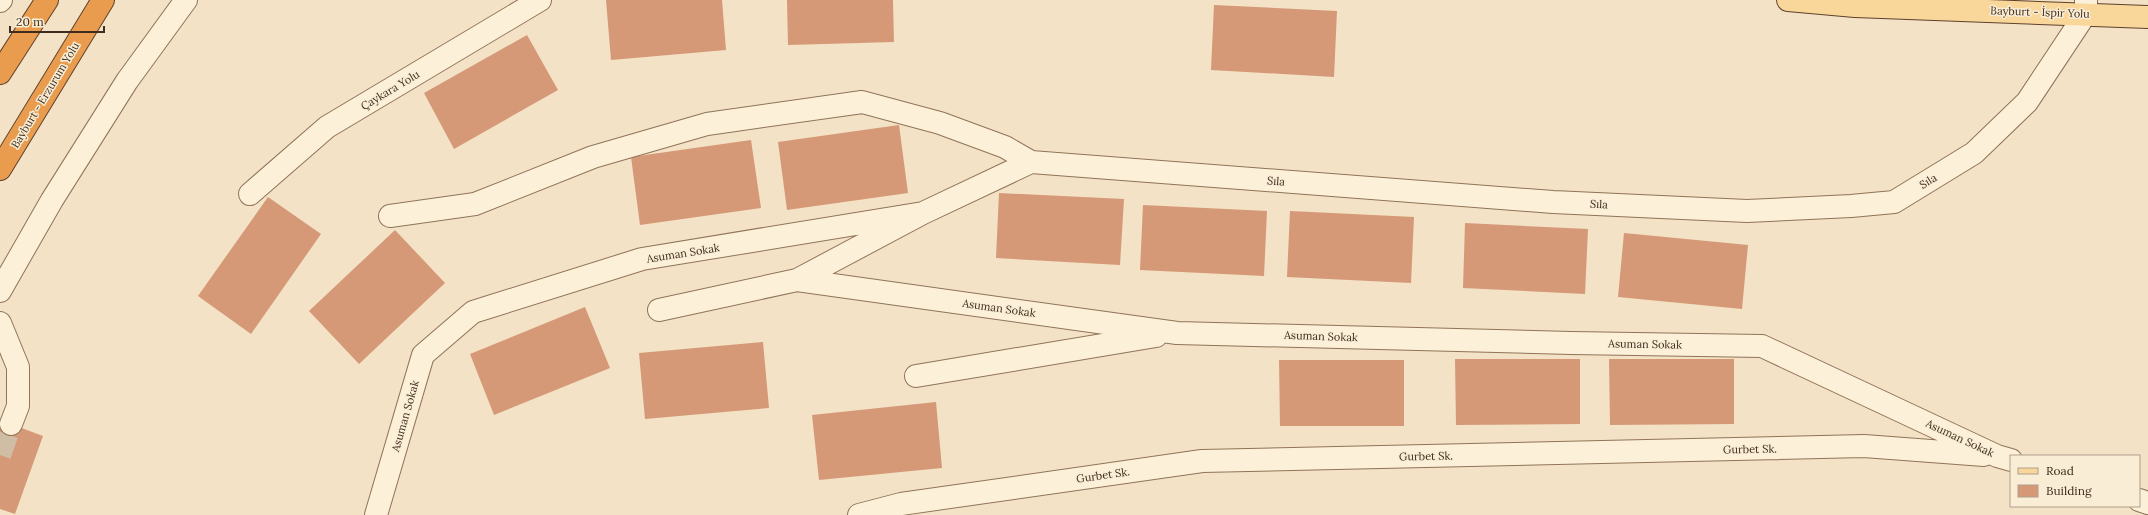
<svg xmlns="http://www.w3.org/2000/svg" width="2148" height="515" font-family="Lora,serif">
  <rect width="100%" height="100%" fill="#f3e2c5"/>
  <path fill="#d59977" d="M606,0H722L726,50L611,60Z
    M787,0H893L894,42L788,45Z
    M1214,5L1337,11L1334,77L1211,70Z
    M527,35L558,90L454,149L424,93Z
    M899,125L908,193L787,210L778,142Z
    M751,140L761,208L640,225L631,157Z
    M999,193L1124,199L1120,265L996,258Z
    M268,197L321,234L251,334L198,296Z
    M1143,205L1267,211L1264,276L1140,270Z
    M1290,211L1414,217L1411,283L1287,277Z
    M1465,223L1588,229L1585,294L1463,288Z
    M395,230L445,283L359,364L309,311Z
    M1624,233L1748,245L1742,309L1618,297Z
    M585,307L610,368L494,415L470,354Z
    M763,342L769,408L645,419L639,353Z
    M1455,359H1580V424L1456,425Z
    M1609,359H1734V424L1610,425Z
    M1279,360H1404V426H1280Z
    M936,402L942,468L819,480L812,415Z
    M0,420L43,436L15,514L0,509Z"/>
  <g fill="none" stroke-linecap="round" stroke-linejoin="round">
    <path stroke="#cfbea4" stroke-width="22" stroke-dasharray="22 11" stroke-linecap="butt" d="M0,455L11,424"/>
    <g stroke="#907358" stroke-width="24">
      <path id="minor" d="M0,1L1,0
        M1031,162L1553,202L1747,211L1851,206L1894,202L1974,153L2027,102L2086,13V0
        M250,194L327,127L540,0
        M390,216L475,204L593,157L707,124L862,102L940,123L1005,147L1031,162L923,213
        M0,291L52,200L127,81L186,0
        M659,310L797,280
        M0,323L18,367V406L11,424
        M916,376L1156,336
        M2139,500L2148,503
        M376,515L423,355L473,312L642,259L923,213L797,280L1177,333L1571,343L1762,346L1997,456L2011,460
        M859,515L901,504L1202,461L1864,446L1984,455"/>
    </g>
    <g stroke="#5e412d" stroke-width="24">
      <path id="major" d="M1788,0L1855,6L2148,17"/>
    </g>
    <g stroke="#5e412d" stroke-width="24">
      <path id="highway" d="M0,73L47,0
        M0,169L103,0"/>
    </g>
    <use href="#minor" stroke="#fcf0d9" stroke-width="22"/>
    <use href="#major" stroke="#f9d699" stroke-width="22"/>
    <use href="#highway" stroke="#ea9c4e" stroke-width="22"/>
  </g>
  <g text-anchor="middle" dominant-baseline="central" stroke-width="3" stroke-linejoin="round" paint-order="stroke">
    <g font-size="11" fill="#3f2c1e" stroke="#f9edd5">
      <text transform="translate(2040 12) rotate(2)">Bayburt - İspir Yolu</text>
      <text transform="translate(390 90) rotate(-31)">Çaykara Yolu</text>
      <text transform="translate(45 95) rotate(-59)">Bayburt - Erzurum Yolu</text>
      <text transform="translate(1276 181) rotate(4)">Sıla</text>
      <text transform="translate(1928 181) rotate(-32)">Sıla</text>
      <text transform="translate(1599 204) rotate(3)">Sıla</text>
      <text transform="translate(683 253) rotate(-9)">Asuman Sokak</text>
      <text transform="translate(999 308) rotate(8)">Asuman Sokak</text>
      <text transform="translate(1321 336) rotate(2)">Asuman Sokak</text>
      <text transform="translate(1645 344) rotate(1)">Asuman Sokak</text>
      <text transform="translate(405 416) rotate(-74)">Asuman Sokak</text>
      <text transform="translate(1960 438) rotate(25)">Asuman Sokak</text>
      <text transform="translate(1750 449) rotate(-1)">Gurbet Sk.</text>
      <text transform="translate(1426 456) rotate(-1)">Gurbet Sk.</text>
      <text transform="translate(1103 475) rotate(-8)">Gurbet Sk.</text>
    </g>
  </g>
  <rect x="2010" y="455" width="130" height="52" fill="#f9edd5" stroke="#afa08c"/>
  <rect x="2018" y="468" width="20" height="6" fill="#f9d699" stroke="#afa08c"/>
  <text x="2046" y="475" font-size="12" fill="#3f2c1e">Road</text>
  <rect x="2018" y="485" width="20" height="12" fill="#d59977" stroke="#afa08c"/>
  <text x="2046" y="495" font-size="12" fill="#3f2c1e">Building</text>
  <path d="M10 26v6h94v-6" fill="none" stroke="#3f2c1e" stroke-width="2"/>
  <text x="16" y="26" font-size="12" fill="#3f2c1e" stroke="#f9edd5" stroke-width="3" paint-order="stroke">20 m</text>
</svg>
